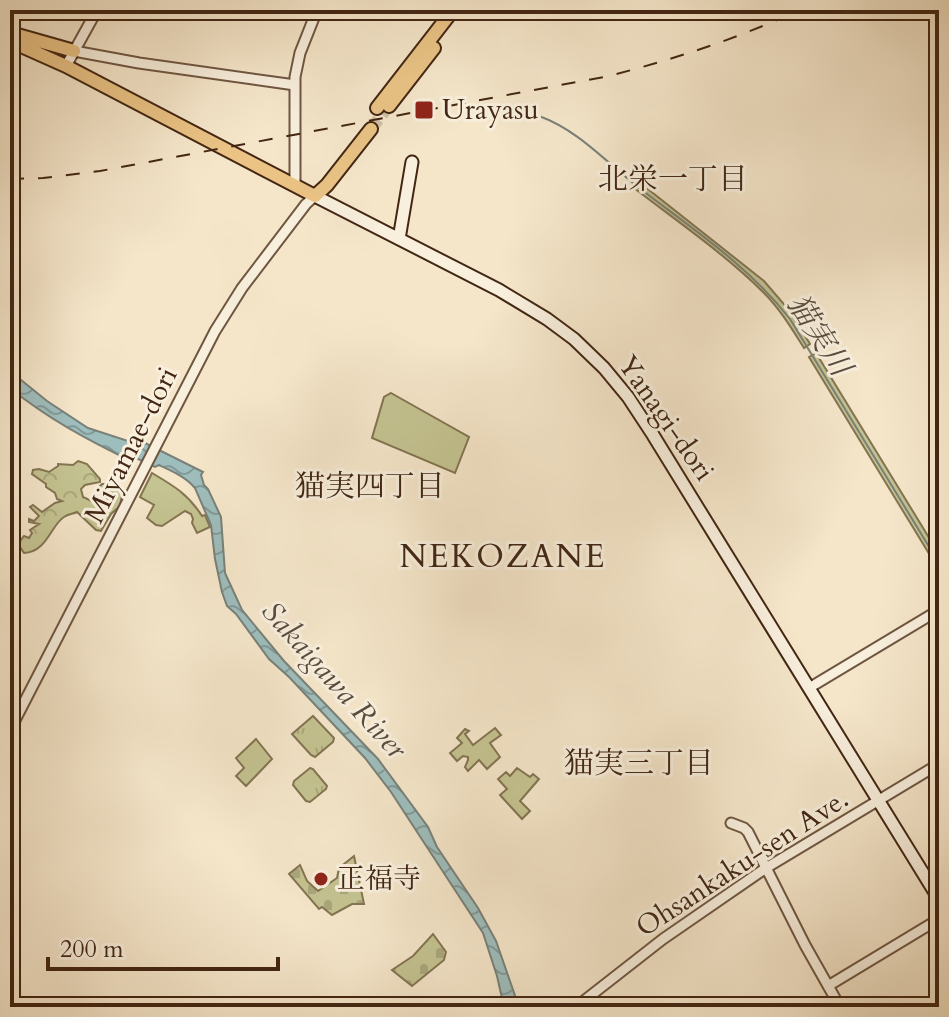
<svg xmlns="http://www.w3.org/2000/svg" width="949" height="1017" font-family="Cardo,'Noto Serif JP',serif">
  <defs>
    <pattern id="forest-crowns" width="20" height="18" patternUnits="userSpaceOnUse" patternTransform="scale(2)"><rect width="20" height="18" fill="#c4c391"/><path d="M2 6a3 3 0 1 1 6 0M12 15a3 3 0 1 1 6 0" fill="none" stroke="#aaa77c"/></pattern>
    <pattern id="cemetery-stones" width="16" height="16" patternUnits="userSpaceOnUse" patternTransform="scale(2)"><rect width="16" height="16" fill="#c4c391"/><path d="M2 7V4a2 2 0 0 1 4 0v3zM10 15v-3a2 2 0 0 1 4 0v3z" fill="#aaa77c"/></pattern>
    <pattern id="park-tufts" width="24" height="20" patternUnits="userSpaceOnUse" patternTransform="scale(2)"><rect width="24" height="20" fill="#c4c391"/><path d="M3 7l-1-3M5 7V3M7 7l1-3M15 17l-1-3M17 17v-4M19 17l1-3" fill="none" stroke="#aaa77c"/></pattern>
    <pattern id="water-waves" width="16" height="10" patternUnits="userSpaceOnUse" patternTransform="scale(2)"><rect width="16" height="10" fill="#9ebebd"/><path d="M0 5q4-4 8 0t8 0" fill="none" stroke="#829a98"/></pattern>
  </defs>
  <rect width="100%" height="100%" fill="#f5e6ca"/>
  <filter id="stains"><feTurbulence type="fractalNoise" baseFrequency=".0025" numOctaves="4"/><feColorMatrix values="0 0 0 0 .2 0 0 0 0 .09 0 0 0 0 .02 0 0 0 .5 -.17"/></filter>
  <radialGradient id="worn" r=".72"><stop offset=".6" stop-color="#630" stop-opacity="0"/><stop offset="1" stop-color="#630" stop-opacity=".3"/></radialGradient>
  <path fill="#c4c391" stroke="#837452" stroke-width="2" d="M639,182L764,281L789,310L810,344L804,348C792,329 780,309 764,293C725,254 678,222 634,188Z
    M816,353L939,554V570L809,357Z
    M391,393L469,437L455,473L372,438L384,397Z
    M152,473C174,486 188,494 202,516L205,515L210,527L197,533L192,523L193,519L191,514L185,511L162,526L156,525L147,518L154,505L140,497Z
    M495,728L501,735L490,743L500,757L487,769L479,760L468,771L465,767L468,760V757L463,756L457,761L450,753L462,743L457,738L465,729L469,731L465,734L473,745Z
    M256,739L272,759L246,786L236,776L244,768L236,758Z
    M517,768L530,777L533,774L539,779L520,801L530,811L522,819L500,795L507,789L498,779L506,772L510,776Z"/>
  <path fill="url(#forest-crowns)" stroke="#837452" stroke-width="2" d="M78,461L87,464L100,479V482L85,485L81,489L83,497L106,508L107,496L104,494L99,487L102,484H107L123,490L120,506L111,514L101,531L96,530L77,512C73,514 68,514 64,517C51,525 47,552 24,553L18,544L24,536L29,538L32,533L30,530L39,524L29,522V519L34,521L39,516L30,507L33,505L42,512L55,503L62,501L57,499L55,493L46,487V484L32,474L33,470L39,469L49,472L58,466V464L73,465Z"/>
  <path fill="url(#cemetery-stones)" stroke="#837452" stroke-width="2" d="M354,856L364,904H352L332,915L322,907L319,909L289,874L300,865L307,881L318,891L337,878L339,868Z
    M433,934L446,952L444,960L412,986L392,970L413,956Z"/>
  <path fill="url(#park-tufts)" stroke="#837452" stroke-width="2" d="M313,716L334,738L333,742L315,757L311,755L292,734Z
    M310,768L313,769L327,786L326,789L310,802L306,801L293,785L294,781Z"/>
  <path fill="url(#water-waves)" stroke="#798179" stroke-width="2" d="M10,371L47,401L88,428L137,444L141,441L203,472L201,475L204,485L208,489L221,517L225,573L242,610L284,661L378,759L428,827L437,847L478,908L496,941L519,1007H504L497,976L483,933L391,792L365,758L289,677L269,659L236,614L227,606L222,592L215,559L211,525L195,488C186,477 172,471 159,465L155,467L136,458L129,460C86,439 47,418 10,388Z"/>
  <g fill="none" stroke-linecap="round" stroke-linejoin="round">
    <path stroke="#798179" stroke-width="2" d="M539,116C578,130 606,162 638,187C691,228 748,265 790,319L939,563"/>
    <path stroke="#d1c0a5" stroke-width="12" stroke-dasharray="12 6" stroke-linecap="butt" d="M371,129L389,106"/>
    <g stroke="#6f5641" stroke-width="13">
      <path id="tertiary" d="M74,51L139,63L295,85
        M66,66L97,10
        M295,185V77L300,53L317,10
        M809,688L939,610
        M10,730L215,331L242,288L306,204L315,196
        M731,823L744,828L748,832L805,945L840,1007
        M828,986L939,919
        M576,1007L663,939L766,868L939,764"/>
    </g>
    <g stroke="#422613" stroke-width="15">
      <path id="secondary" d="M315,196L499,290L547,319L574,339L604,368L628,397L653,435L939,899
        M399,239L412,162"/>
    </g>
    <g stroke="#422613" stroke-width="16">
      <path id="primary" d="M14,34L74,51
        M10,41L66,66L315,196
        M389,106L434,48
        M377,108L453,10
        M315,196L327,185L371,129"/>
    </g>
    <use href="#tertiary" stroke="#f8efdd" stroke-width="9"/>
    <use href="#secondary" stroke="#f8efdd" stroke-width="11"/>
    <use href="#primary" stroke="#eac385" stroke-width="12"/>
    <path stroke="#422613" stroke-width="2" stroke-dasharray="14 14" stroke-linecap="butt" d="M10,179L43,178L100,171L609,76C674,59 737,39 799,10"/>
  </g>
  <g fill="#8f2418" stroke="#f8efdd" stroke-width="3">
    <rect x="414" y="100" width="20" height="20" rx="4"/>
    <circle cx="321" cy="879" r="8"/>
  </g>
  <g text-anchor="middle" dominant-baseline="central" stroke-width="6" stroke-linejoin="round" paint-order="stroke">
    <g font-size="28" fill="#422613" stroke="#f8efdd" text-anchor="start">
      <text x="442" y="110">Urayasu</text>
      <text x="337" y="879">正福寺</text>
    </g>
    <g font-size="28" fill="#422613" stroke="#f8efdd">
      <text transform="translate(666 418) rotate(55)">Yanagi-dori</text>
      <text transform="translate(131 445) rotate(-63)">Miyamae-dori</text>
      <text transform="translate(742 863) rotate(-33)">Ohsankaku-sen Ave.</text>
    </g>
    <g font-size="30" fill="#422613" stroke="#f8efdd">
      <text x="673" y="179">北栄一丁目</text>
      <text x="370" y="486">猫実四丁目</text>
      <text x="639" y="763">猫実三丁目</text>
    </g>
    <g font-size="30" font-style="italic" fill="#594c3e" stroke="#f8efdd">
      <text transform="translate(819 335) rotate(57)">猫実川</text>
      <text transform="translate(334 680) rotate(48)">Sakaigawa River</text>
    </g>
    <g font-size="32" letter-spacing="2" fill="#422613" stroke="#f8efdd">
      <text x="503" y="557">NEKOZANE</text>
    </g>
  </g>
  <rect width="949" height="1017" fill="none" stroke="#f5e6ca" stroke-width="40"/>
  <rect x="12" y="12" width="925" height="993" fill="none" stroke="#422613" stroke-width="4"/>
  <rect x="20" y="20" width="909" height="977" fill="none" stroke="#422613" stroke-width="2"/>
  <path d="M48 957v12h230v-12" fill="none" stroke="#422613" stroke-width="4"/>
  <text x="60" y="957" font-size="24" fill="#422613" stroke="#f8efdd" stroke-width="6" paint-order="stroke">200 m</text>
  <rect width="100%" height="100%" filter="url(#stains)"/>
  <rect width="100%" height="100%" fill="url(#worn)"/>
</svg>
